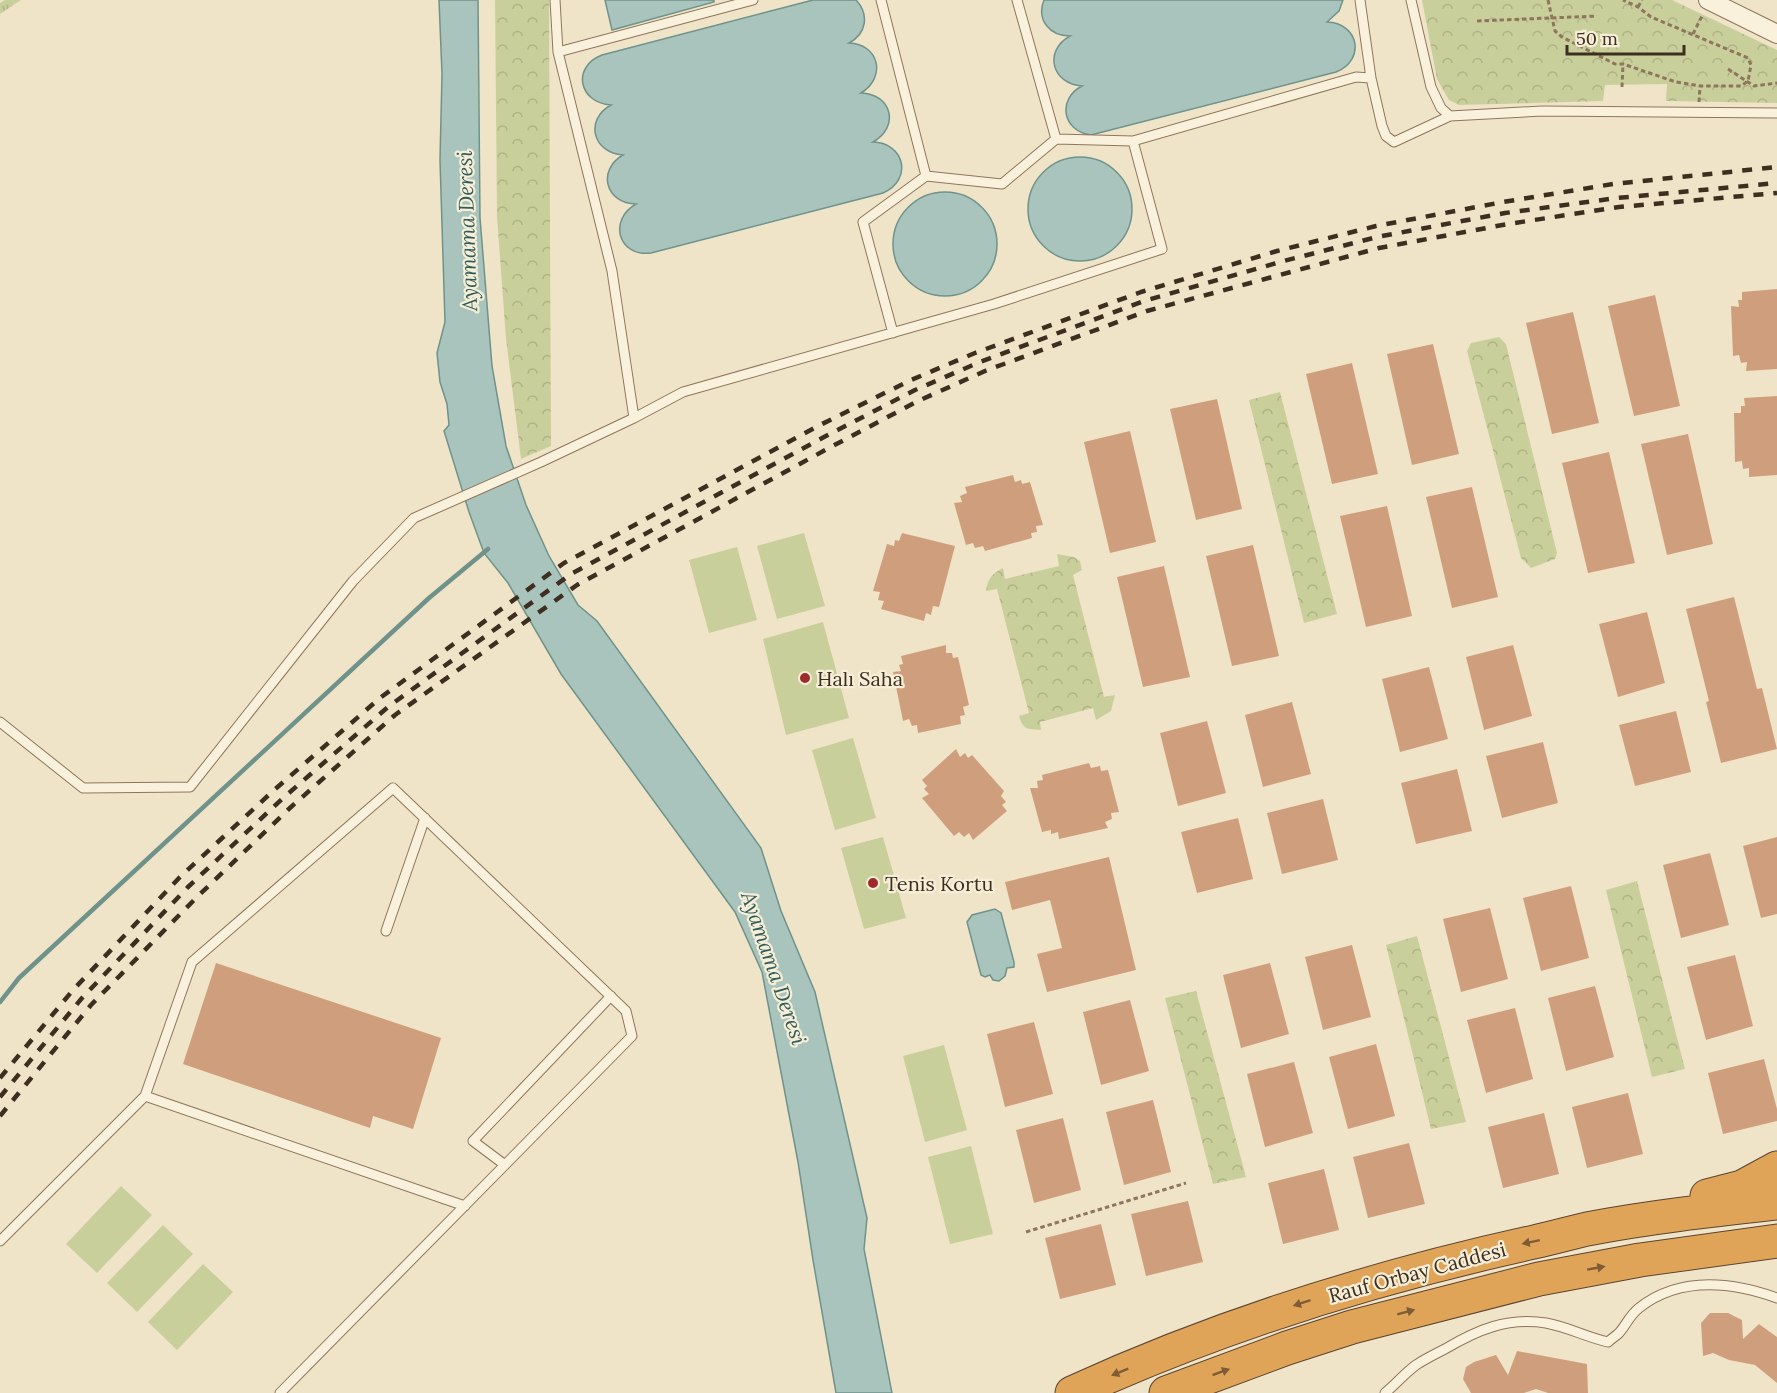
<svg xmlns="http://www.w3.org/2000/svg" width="1777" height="1393" font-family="Lora,serif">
  <defs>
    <pattern id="grass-tufts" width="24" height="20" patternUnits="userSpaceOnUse" patternTransform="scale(1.5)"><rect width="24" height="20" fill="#c9cf9b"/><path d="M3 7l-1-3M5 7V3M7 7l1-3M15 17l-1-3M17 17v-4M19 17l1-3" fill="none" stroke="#aeb285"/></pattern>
    <pattern id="park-crowns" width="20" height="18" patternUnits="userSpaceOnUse" patternTransform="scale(1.5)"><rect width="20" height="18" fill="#c9cf9b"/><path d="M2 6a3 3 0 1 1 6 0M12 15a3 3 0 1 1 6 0" fill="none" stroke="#aeb285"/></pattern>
  </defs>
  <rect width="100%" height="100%" fill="#f0e4c8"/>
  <path fill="url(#grass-tufts)" d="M5,0H21L0,14V3Z"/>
  <path fill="url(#park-crowns)" d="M495,0H549L551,446L521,459L506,339L497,216Z
    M1422,0H1672L1777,50V103L1666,101L1667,84L1605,85L1603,101L1459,105L1449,100L1437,79Z
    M1499,337L1506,344L1557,553L1555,559L1531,568L1521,558L1467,351L1471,343Z
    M1280,392L1337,614L1304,623L1249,400Z
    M1057,554L1074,557L1080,561L1082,570L1073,575L1104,697L1115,695L1111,711L1096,720L1093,708L1040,722L1041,730C1028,729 1023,730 1019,716L1029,713L997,589L986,591C988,578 992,574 1003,568L1005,579L1059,566Z
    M1637,881L1685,1069L1652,1077L1606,890Z
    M1417,936L1466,1122L1431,1129L1386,945Z
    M1196,991L1246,1177L1213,1184L1165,998Z"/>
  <path fill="#c9cf9b" d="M804,533L825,606L777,619L757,546Z
    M737,547L757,620L709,633L689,560Z
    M823,622L849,718L786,735L763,639Z
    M853,738L876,818L835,830L812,750Z
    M883,837L906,918L864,929L841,848Z
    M944,1045L967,1130L925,1142L903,1056Z
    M971,1146L993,1234L950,1244L928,1157Z
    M121,1186L152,1215L97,1273L66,1244Z
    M163,1225L193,1254L137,1312L107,1283Z
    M203,1264L233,1292L177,1350L148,1322Z"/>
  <path fill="#a9c4bc" stroke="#6f938a" stroke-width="1.5" d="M439,0H478L480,218L492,366L506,446L526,505L549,556L578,605L597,621L761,848L781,911L815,992L867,1218L864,1249L892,1393H836L813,1260L798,1162L762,972L735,912L561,674L508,583L484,553L469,512L444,431L449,425L447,404L440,382L437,353L445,322L440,160L442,74Z
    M605,0H714V2L612,30Z
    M813,0H856C870,15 866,34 849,43C879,44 887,77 861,93C892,94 900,127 873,142C905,143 913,180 883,193L651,253C618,257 608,220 636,204C605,203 597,170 623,155C593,153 584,120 611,105C579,103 571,67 602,55Z
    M1044,0H1343L1339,11L1327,22C1359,23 1366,60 1336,72L1091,135C1062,131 1057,99 1082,86C1052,84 1043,51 1070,36C1050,36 1036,20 1044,0Z
    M1028 209a52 52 0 1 1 104 0a52 52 0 1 1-104 0Z
    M893 244a52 52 0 1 1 104 0a52 52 0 1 1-104 0Z
    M995,909L1001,913L1014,962V967L1007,968L1005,976L999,981L993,980L990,975L985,977L981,975L967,922L972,915Z"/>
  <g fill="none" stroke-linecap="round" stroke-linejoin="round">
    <path stroke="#6f938a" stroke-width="4.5" d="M0,1002L19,978L429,598L488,549"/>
  </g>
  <path fill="#cf9f7d" d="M1777,289V369L1746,371L1747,362L1741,363L1739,355L1733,356L1731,306L1739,307L1738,300H1742V292Z
    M1655,295L1680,406L1634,416L1608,306Z
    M1573,312L1599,423L1552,434L1526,323Z
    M1433,344L1459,454L1412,465L1387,354Z
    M1352,363L1378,474L1332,484L1306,374Z
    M1777,396V475L1749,477V468L1743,469L1742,461L1735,462L1734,413H1741V406H1745L1744,398Z
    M1217,399L1242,509L1196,520L1170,409Z
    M1130,431L1156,542L1110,553L1084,442Z
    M1688,434L1713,544L1667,555L1641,444Z
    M1609,452L1635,563L1588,573L1562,463Z
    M1013,475L1015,482L1021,480L1022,484L1030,482L1043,525L1036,526L1037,532L1031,533L1032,538L985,551L983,546L975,548L973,543L966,545L954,503L962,502L960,496L967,493L965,487Z
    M1472,487L1498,597L1452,608L1426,497Z
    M1387,506L1412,616L1366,627L1340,516Z
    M902,533L955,546L939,607L933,606L931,615L926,613L924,621L881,609L884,601L878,600L880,592L873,591L887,544L894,546L895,540L899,541Z
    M1253,545L1279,656L1232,666L1206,556Z
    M1164,566L1190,677L1143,687L1117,577Z
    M1734,597L1757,689L1762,688L1777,749L1721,763L1706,702L1709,701L1686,609Z
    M1647,612L1665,683L1618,697L1599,624Z
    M946,645V653H952L953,658L958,657L969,705L963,707L965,715L960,716L961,724L918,733L917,725L912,726L909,719L903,721L893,672L901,671L899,665L903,664L901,656Z
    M1513,645L1532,716L1484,730L1466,657Z
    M1429,667L1448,739L1400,752L1382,679Z
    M1292,702L1311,774L1263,787L1245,715Z
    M1676,711L1691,772L1635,786L1619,725Z
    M1207,721L1226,793L1178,806L1160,733Z
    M1543,742L1558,803L1502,818L1486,756Z
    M956,749L960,757L965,753L968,758L972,755L1004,791L1001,796L1006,802L1002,805L1007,811L973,840L969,833L964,837L959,832L954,836L922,798L929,794L924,789L927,786L922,780Z
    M1089,763L1091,768L1100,766L1101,771L1108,770L1119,812L1111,813L1112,819L1105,822L1108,828L1059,839L1058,832L1051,834V830L1042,832L1030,788H1038L1037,781L1043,780L1042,775Z
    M1457,769L1472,831L1416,844L1401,783Z
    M1323,799L1338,860L1282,874L1267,813Z
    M1238,818L1253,879L1197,893L1181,832Z
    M1777,837V914L1761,918L1743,846Z
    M1710,853L1729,925L1681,938L1663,865Z
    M1109,857L1136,970L1047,992L1037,954L1062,948L1050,900L1012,910L1005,882Z
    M1571,886L1589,958L1541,971L1523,898Z
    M1490,908L1508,979L1461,992L1443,919Z
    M1352,945L1371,1017L1323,1030L1305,957Z
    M1735,955L1753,1026L1706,1040L1687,967Z
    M216,963L441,1038L413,1129L373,1116L370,1128L183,1064Z
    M1270,963L1289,1034L1241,1048L1223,975Z
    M1595,986L1614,1057L1566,1071L1548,998Z
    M1130,1000L1149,1071L1101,1085L1083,1012Z
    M1515,1008L1533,1079L1486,1093L1467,1020Z
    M1034,1022L1053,1094L1005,1107L987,1034Z
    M1376,1044L1395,1116L1348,1129L1329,1057Z
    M1764,1059L1777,1109V1121L1723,1134L1708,1073Z
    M1294,1062L1313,1133L1265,1147L1247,1074Z
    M1628,1093L1643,1154L1587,1168L1572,1107Z
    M1153,1100L1171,1172L1124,1185L1106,1112Z
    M1544,1113L1559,1174L1503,1188L1488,1127Z
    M1063,1118L1081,1190L1034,1203L1016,1130Z
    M1409,1143L1425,1204L1368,1218L1353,1157Z
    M1324,1169L1339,1230L1283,1244L1268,1183Z
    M1188,1201L1203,1262L1146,1276L1131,1214Z
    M1101,1224L1116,1285L1060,1299L1045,1238Z
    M1710,1313H1728L1742,1320L1743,1339L1759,1324L1777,1337V1383L1755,1365L1729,1360L1713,1353L1703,1356L1701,1323Z
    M1517,1351L1587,1364L1588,1393H1548L1536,1389L1524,1393H1471L1463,1379L1466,1367L1474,1362L1496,1355L1508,1375Z"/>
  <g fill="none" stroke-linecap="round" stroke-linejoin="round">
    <g stroke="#8d765c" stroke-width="11">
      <path id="lane" d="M555,0L558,52L612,271L634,418
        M881,0L926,176L1002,184L1056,139L1017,0
        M1360,0L1371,78L1382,126L1386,136L1394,142L1450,116
        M1411,0L1431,87L1441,108L1450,116L1542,111L1777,113
        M558,52L753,0
        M1056,139L1133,141
        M893,333L863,222L926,176
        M0,722L83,788L190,787L353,581L414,518L541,462L634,418L683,392L994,304L1162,249L1133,141L1356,77L1371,78
        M386,931L425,818
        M145,1096L465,1206
        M505,1165L473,1141L611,996
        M0,1241L145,1096L192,962L393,788L626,1011L632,1036L280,1393
        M1385,1393C1396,1384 1405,1373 1416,1365C1425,1359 1435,1354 1445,1349C1477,1330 1507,1317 1546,1323C1568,1327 1586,1337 1608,1342C1611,1339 1616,1336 1619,1333C1627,1324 1629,1316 1639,1308C1680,1276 1732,1282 1777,1298"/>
    </g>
    <g stroke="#8d765c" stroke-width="20">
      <path id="street" d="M1708,0L1777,34"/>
    </g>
    <g stroke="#5b4430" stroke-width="35">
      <path id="highway" d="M1707,1196L1742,1187L1777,1168
        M1072,1393C1220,1325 1375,1277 1534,1242C1552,1238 1570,1233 1587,1229C1650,1217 1714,1210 1777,1203
        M1166,1393L1287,1348L1352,1327L1539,1279L1640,1260L1777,1241"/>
    </g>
    <path stroke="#8d765c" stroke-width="3" stroke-dasharray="4.5 3" stroke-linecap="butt" d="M1548,0L1555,31L1562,37L1615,64H1623L1676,82L1700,86H1741L1748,81L1751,65L1748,58L1651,17L1638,7L1623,0
      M1638,7L1642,0
      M1477,21L1597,16
      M1693,34L1703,14
      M1728,69L1754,86L1777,83
      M1622,87L1623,64
      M1699,102L1700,86
      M1026,1232L1186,1183"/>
    <use href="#lane" stroke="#faf1dc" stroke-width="9"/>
    <use href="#street" stroke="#faf1dc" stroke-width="18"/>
    <use href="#highway" stroke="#e0a458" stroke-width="33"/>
    <path stroke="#3d2e20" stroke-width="4.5" stroke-dasharray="10 10" stroke-linecap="butt" d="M0,1078L73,990L180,877L273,791L380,698L564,563L820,425L911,380L975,353L1141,292L1277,251L1376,226L1503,202L1613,184L1777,167
      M0,1097L82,998L188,887L282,799L388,707L571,574L824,437L915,390L980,362L1144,301L1280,262L1377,237L1505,213L1617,198L1777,183
      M0,1116L91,1005L197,897L291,807L395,715L577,585L829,448L918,401L985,371L1147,311L1379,248L1508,224L1619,207L1777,193"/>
  </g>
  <defs><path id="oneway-solid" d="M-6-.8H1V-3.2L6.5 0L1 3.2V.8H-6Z" transform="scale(1.5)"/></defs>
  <g fill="#7e5d36">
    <use href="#oneway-solid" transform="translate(1531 1242) rotate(168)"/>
    <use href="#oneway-solid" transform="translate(1596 1268) rotate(-10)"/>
    <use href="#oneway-solid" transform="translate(1302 1303) rotate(162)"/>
    <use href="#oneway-solid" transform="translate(1406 1312) rotate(-15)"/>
    <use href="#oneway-solid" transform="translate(1120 1372) rotate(158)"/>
    <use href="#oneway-solid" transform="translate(1221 1372) rotate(-20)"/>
  </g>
  <g fill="#9e2a2b" stroke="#f7eed8" stroke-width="2">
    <circle cx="805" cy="678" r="6"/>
    <circle cx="873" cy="883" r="6"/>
  </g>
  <g text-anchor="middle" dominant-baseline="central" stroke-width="4.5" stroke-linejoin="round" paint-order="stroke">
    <g font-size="20" fill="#3d2e20" stroke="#f7eed8" text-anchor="start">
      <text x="817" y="678">Halı Saha</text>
      <text x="885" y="883">Tenis Kortu</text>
    </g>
    <g font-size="20" fill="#3d2e20" stroke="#f7eed8">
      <text transform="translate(1417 1272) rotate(-15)">Rauf Orbay Caddesi</text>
    </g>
    <g font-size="21" font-style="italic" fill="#2f5d5a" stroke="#f7eed8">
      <text transform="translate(467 231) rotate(-92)">Ayamama Deresi</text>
      <text transform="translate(774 968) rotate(71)">Ayamama Deresi</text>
    </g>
  </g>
  <path d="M1567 45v9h117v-9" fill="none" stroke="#3d2e20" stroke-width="3"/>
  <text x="1576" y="45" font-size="18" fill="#3d2e20" stroke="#f7eed8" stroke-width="4.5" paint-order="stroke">50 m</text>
</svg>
